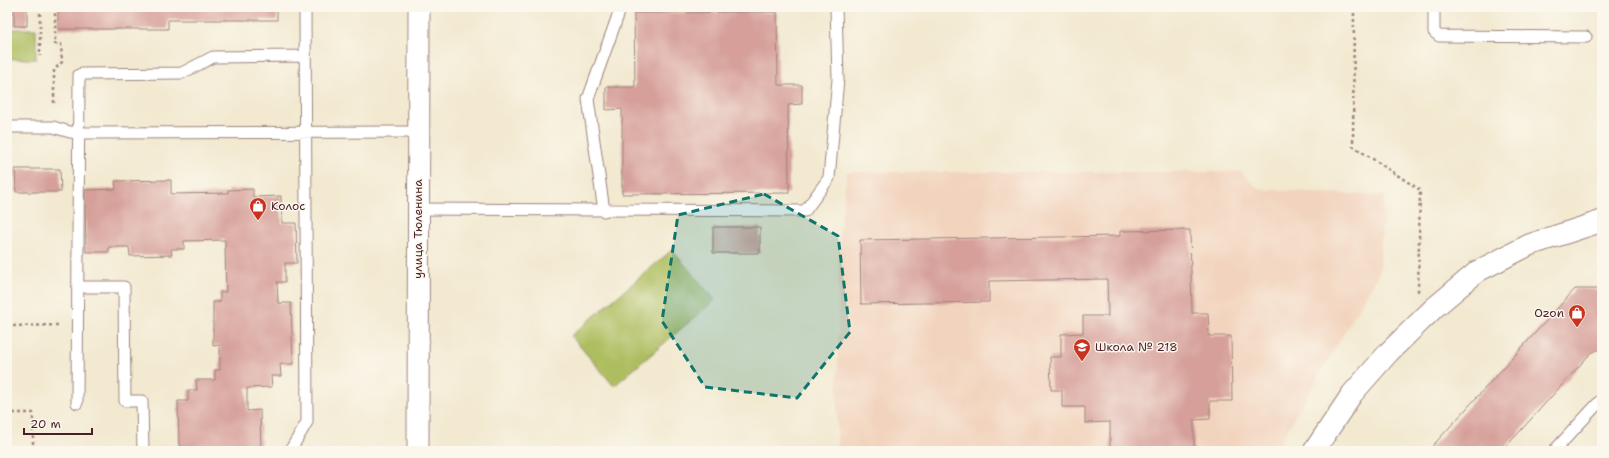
<svg xmlns="http://www.w3.org/2000/svg" width="1609" height="458" font-family="'Shantell Sans',sans-serif">
  <rect width="100%" height="100%" fill="#fbf7ec"/>
  <filter id="ink" filterUnits="userSpaceOnUse"><feTurbulence type="fractalNoise" baseFrequency=".025" numOctaves="2"/><feDisplacementMap in="SourceGraphic" scale="8" xChannelSelector="R" yChannelSelector="G"/><feConvolveMatrix kernelMatrix="1 2 1 2 8 2 1 2 1" color-interpolation-filters="sRGB"/></filter>
  <filter id="wash" filterUnits="userSpaceOnUse"><feTurbulence type="fractalNoise" baseFrequency=".012" numOctaves="4" result="noise"/><feDisplacementMap in="SourceGraphic" scale="16" xChannelSelector="R" yChannelSelector="G"/><feGaussianBlur stdDeviation="0.9" result="paint"/><feColorMatrix in="noise" values="0 0 0 0 0 0 0 0 0 0 0 0 0 0 0 0 0 1.4 0 .05"/><feComposite in="paint" operator="in"/></filter>
  <g filter="url(#wash)">
    <rect width="100%" height="100%" fill="#f2e9d0"/>
    <path fill="#f2d4be" d="M847,172H1241L1258,189L1384,196L1379,273L1275,451H837L839,240Z"/>
    <path fill="#adbd5f" stroke="#7c6e45" d="M7,7L8,29H36V59H7Z
      M672,250L715,300L614,386L571,336Z"/>
    <g id="blocks">
      <path fill="#d69f99" d="M14,7H27V26H14Z
        M58,7H277V20H168V29H58Z
        M777,12L778,85H802V104L788,105L789,193L622,194V109L606,110V87H635L634,13Z
        M15,169H60L61,192H16Z
        M171,180V194L228,193V190L253,189V197L281,196L282,223H296L297,263H285V282H277L278,303H291L293,364H280L281,376H271L272,387L247,388V411L260,410L261,451H182V446H179L178,401H188V390H197L196,380H215V370H220V345L213,346V302H220V292H226L225,240L184,241V249H171L172,255L130,256L129,247H109V252H86L85,190L116,189L115,181Z
        M713,227H760V253H713Z
        M1190,230L1192,313H1208L1209,336H1231L1232,401H1210V419L1194,420V451H1110V422L1085,423V407H1062V390H1051L1050,357H1061V334L1083,333V316H1108L1107,279L989,281V302L861,304L860,240L1120,236V231Z
        M1575,289H1602V348L1591,353L1502,451H1428Z"/>
    </g>
  </g>
  <g filter="url(#ink)">
    <use href="#blocks" fill-opacity="0" stroke="#9e847e" stroke-width="1"/>
    <g fill="none" stroke-linecap="round" stroke-linejoin="round">
      <g stroke="#9e847e" stroke-width="13">
        <path id="service" d="M1434,7V32L1439,36L1586,37
          M7,127H53L70,132L79,133L419,132
          M418,209L805,211L829,178L838,79L836,7
          M604,211L588,99L621,7
          M78,287H124L125,401H142L143,451
          M77,403L79,75L82,74L182,73L213,57L305,56
          M290,451L307,422L305,7
          M1554,451L1602,399"/>
      </g>
      <g stroke="#9e847e" stroke-width="23">
        <path id="minor" d="M418,451L419,7
          M1314,451L1352,394L1389,352L1434,308L1478,271L1529,245L1602,221"/>
      </g>
      <path stroke="#9e847e" stroke-width="2.5" stroke-dasharray="3 3" stroke-linecap="butt" d="M40,7V56
        M1354,7L1353,146L1420,190L1418,292
        M54,103V70L62,62L61,44H55V7
        M7,326L60,325
        M7,413H33V451"/>
      <use href="#service" stroke="#fff" stroke-width="11"/>
      <use href="#minor" stroke="#fff" stroke-width="21"/>
    </g>
  </g>
  <path fill="#0f766e" fill-opacity="0.2" stroke="#0f766e" stroke-width="3" stroke-dasharray="8 5" stroke-linejoin="round" d="M764,194L838,236L850,332L797,398L705,387L662,321L678,215Z"/>
  <defs>
    <g id="shop-pin" transform="scale(0.9)"><path d="M0 17L-7.5 6A9.5 9.5 0 1 1 7.5 6Z" fill="#c8321e" stroke="#fbf7ec"/><path d="M-5-2.5h2.3a2.7 3.5 0 0 1 5.4 0H5L5.5 6h-11ZM-1.5-2.5h3a1.5 2.3 0 0 0-3 0Z" fill="#fff"/></g>
    <g id="school-pin" transform="scale(0.9)"><path d="M0 17L-7.5 6A9.5 9.5 0 1 1 7.5 6Z" fill="#c8321e" stroke="#fbf7ec"/><path d="M0-5L7-2L0 1L-7-2ZM-4 1L0 2.5L4 1V4Q0 6-4 4Z" fill="#fff"/></g>
  </defs>
  <g fill-rule="evenodd">
    <use href="#shop-pin" x="258" y="206"/>
    <use href="#shop-pin" x="1577" y="313"/>
    <use href="#school-pin" x="1082" y="347"/>
  </g>
  <g text-anchor="middle" dominant-baseline="central" stroke-width="3" stroke-linejoin="round" paint-order="stroke">
    <g font-size="12" fill="#4a1f2b" stroke="#fbf7ec" text-anchor="start">
      <text x="271" y="206">Колос</text>
      <text x="1564" y="313" text-anchor="end">Ozon</text>
      <text x="1095" y="347">Школа № 218</text>
    </g>
    <g font-size="12" fill="#4a1f2b" stroke="#fbf7ec">
      <text transform="translate(418 229) rotate(-90)">улица Тюленина</text>
    </g>
  </g>
  <rect width="1609" height="458" fill="none" stroke="#fbf7ec" stroke-width="24"/>
  <path d="M24 428v6h68v-6" fill="none" stroke="#4a1f2b" stroke-width="2"/>
  <text x="30" y="428" font-size="12" fill="#4a1f2b" stroke="#fbf7ec" stroke-width="3" paint-order="stroke">20 m</text>
</svg>
